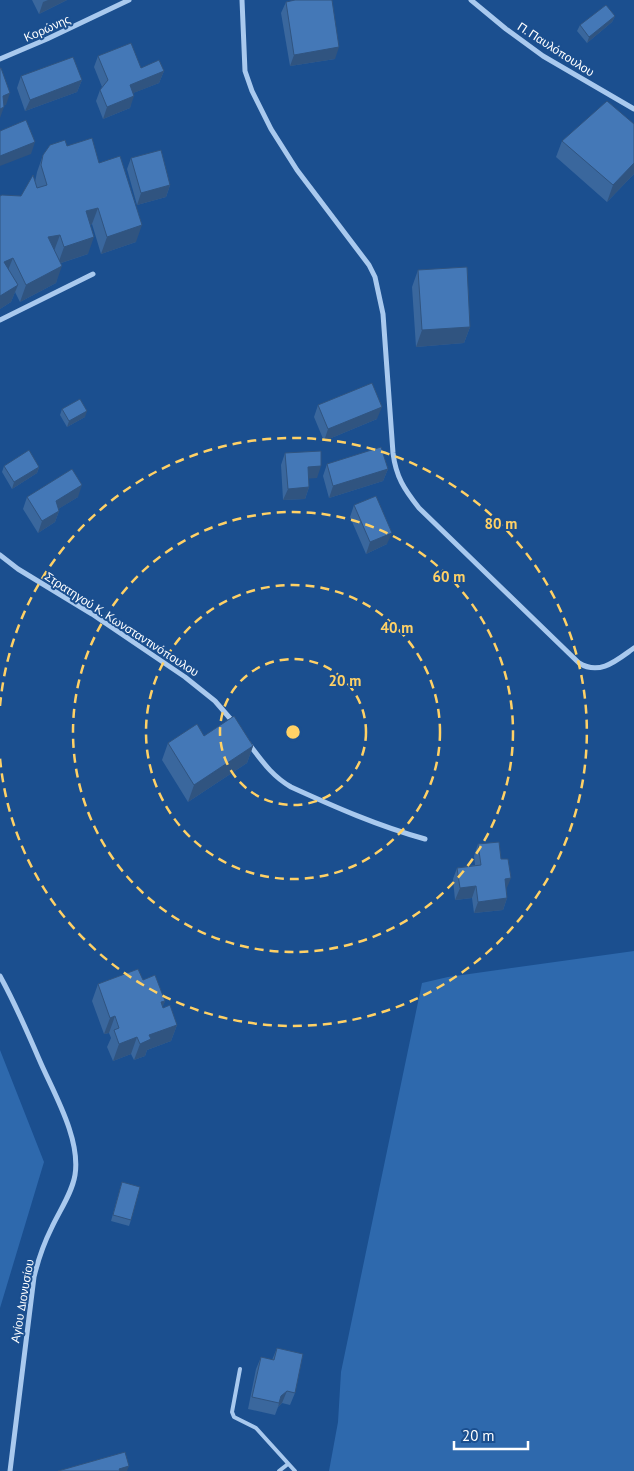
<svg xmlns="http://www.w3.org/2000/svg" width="634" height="1471" font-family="'PT Sans',sans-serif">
  <rect width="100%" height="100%" fill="#1b4f8f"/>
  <path fill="#2e69ad" d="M634,951V1471H329L338,1422L341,1372L422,983L448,977Z
    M0,1050L44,1162L0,1308Z"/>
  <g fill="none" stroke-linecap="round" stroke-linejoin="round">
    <path stroke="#a9c9ee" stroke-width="4" d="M240,1369L232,1412L234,1417L256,1428L295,1471
      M279,1471L288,1464"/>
    <path stroke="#a9c9ee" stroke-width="5" d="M242,0L245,71L252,91L271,129L297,170L369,265L375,277L383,314L393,453C396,477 404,489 419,508L579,663C600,676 617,660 634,648
      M471,0L506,29L543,56L634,109
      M0,59L47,39L129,0
      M0,320L93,274
      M0,555L18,569L92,614L185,677L215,701L234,723
      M249,744C262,761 272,776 291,787C335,807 378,826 425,839
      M0,976C15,1003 27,1031 39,1059C53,1092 81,1138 75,1175C72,1193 60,1210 52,1227C44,1243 38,1260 34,1277L10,1471"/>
  </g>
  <path fill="#3a679d" d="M32,0H67L39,14Z
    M286,2L335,59L290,66L281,13Z
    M615,16L612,22L587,43L577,31L580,25Z
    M98,56L141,68L164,71L159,83L133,93L130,108L103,119L96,101L100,90L102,87L94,67Z
    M21,76L82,80L77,92L25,111L17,88Z
    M634,124V174L607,202L556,157L562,141Z
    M67,146L99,163L136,242L101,254L92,224L90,225L88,254L61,263L56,283L20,302L15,292L11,302L0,309L21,196L35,182L37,172L43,155Z
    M131,158L170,185L166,197L137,205L127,169Z
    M418,270L470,327L464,343L416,347L412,287Z
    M318,405L377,419L324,441L314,417Z
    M62,409L85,417L67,427L60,415Z
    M285,453L317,478H308L309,487L305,499L283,500L281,465Z
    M327,464L388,469L383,481L329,498L323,476Z
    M4,466L39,467L37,473L12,489L2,472Z
    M27,497H78L58,509L59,511L55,522L38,533L23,509Z
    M354,505L387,544L366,554L350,517Z
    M168,743L253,746L247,763L188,802L162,760Z
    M478,844L501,859L507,898L503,910L474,913L472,898L455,900L453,879L457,868L475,865L474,856Z
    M143,980L165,1001L162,1007L177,1025L171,1041L147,1050L145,1056L134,1060L131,1054L113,1061L107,1047L111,1038L109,1033L104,1034L92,1001L98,984Z
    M122,1182L131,1220L129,1226L111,1221Z
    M277,1348L295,1393L290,1405L282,1403L278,1407L275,1415L248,1409L256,1369L261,1357L272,1360Z"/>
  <path fill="#305480" d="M48,0H67L39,14L43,2Z
    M615,16L612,22L587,43L589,37Z
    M339,47L335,59L290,66L294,55Z
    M164,71L159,83L126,96L130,85Z
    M82,80L77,92L25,111L30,100Z
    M10,93L6,105L0,107L3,96Z
    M134,96L130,108L103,119L107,107Z
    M4,107L0,118V109Z
    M35,142L31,154L0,166V156Z
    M634,163V174L607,202L613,185Z
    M170,185L166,197L137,205L141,193Z
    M98,208L92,224L80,228L86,211Z
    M142,225L136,242L101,254L107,237Z
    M60,235L54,251L48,237Z
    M94,237L88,254L58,264L64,247Z
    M13,258L6,275L4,262Z
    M62,266L56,283L20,302L26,285Z
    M18,285L11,302L0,309V296Z
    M470,327L464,343L416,347L422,330Z
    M382,407L377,419L324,441L328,429Z
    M87,411L85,417L67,427L69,421Z
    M321,466L317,478L303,479L308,467Z
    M39,467L37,473L12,489L14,482Z
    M388,469L383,481L329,498L333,486Z
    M82,485L78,497L52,513L56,501Z
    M309,487L305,499L283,500L288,489Z
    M59,511L55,522L38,533L42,521Z
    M392,533L387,544L366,554L370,542Z
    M253,746L247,763L188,802L194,785Z
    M511,878L506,890L505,879Z
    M476,886L472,898L455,900L460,888Z
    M507,898L503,910L474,913L478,902Z
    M165,1001L159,1017L161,1002Z
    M115,1016L109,1033L104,1034L110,1018Z
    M177,1025L171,1041L147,1050L145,1056L134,1060L140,1044L149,1035Z
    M137,1037L131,1054L113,1061L119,1044Z
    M287,1391L282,1403L278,1407L281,1396Z
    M129,1466L127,1471H118L119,1469Z"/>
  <path fill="#4478b7" stroke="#305480" d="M295,0H332L339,47L294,55L286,2Z
    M606,5L615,16L589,37L580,25Z
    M131,43L141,68L159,60L164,71L130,85L134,96L107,107L100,90L108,80L98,56Z
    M73,57L82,80L30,100L21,76Z
    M0,68H1L10,93L3,96L4,107L0,109Z
    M607,101L634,124V163L613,185L562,141Z
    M26,120L35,142L0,156V131Z
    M92,138L99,163L120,156L142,225L107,237L98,208L86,211L94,237L64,247L60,235L48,237L62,266L26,285L13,258L4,262L18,285L0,296V196L2,195L21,196L33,175L37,188L47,185L41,165L43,155L50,145L65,140L67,146Z
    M161,150L170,185L141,193L131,158Z
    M467,267L470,327L422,330L418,270Z
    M372,383L382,407L328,429L318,405Z
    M80,399L87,411L69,421L62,409Z
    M381,447L388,469L333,486L327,464Z
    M29,450L39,467L14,482L4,466Z
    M321,451V466L308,467L309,487L288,489L285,453Z
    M72,469L82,485L56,501L59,511L42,521L27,497Z
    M376,496L392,533L370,542L354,505Z
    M234,716L253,746L194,785L168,743L197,724L204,736Z
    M499,842L501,859H508L511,878L505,879L507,898L478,902L476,886L460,888L457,868L481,865L478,844Z
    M138,969L143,980L155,975L165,1001L161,1002L163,1008L170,1005L177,1025L149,1035L151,1039L140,1044L137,1037L119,1044L114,1030L119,1028L115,1016L110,1018L98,984Z
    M122,1182L140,1187L131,1220L113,1215Z
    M277,1348L303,1354L295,1393L287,1391L281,1396L279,1403L252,1397L261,1357L274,1360Z
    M125,1452L129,1466L119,1469L120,1471H58Z"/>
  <g fill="none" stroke="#ffd166" stroke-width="2.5" stroke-dasharray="9 6">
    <circle cx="293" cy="732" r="73"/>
    <circle cx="293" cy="732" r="147"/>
    <circle cx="293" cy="732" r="220"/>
    <path d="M0 706A294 294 0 1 1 0 758"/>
  </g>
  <g text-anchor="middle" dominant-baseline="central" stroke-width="4" stroke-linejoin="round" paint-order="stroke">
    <g font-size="12" fill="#fff" stroke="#1b4f8f">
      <text transform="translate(47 28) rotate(-24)">Κορώνης</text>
      <text transform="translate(556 49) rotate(33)">Π. Παυλόπουλου</text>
      <text transform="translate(122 624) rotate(33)">Στρατηγού Κ. Κωνσταντινόπουλου</text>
      <text transform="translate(22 1301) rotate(-80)">Αγίου Διονυσίου</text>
    </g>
  </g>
  <circle cx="293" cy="732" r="8" fill="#ffd166" stroke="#1b4f8f" stroke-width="2.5"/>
  <g font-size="15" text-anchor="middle" font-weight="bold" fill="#ffd166" stroke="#1b4f8f" stroke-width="4" stroke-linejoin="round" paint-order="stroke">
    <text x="501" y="529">80 m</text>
    <text x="449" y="582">60 m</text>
    <text x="397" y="633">40 m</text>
    <text x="345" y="686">20 m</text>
  </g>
  <path d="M454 1441v8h74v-8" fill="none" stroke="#ffffff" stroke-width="2.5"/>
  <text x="462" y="1441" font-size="15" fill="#ffffff" stroke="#1b4f8f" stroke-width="4" paint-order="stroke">20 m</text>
</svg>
